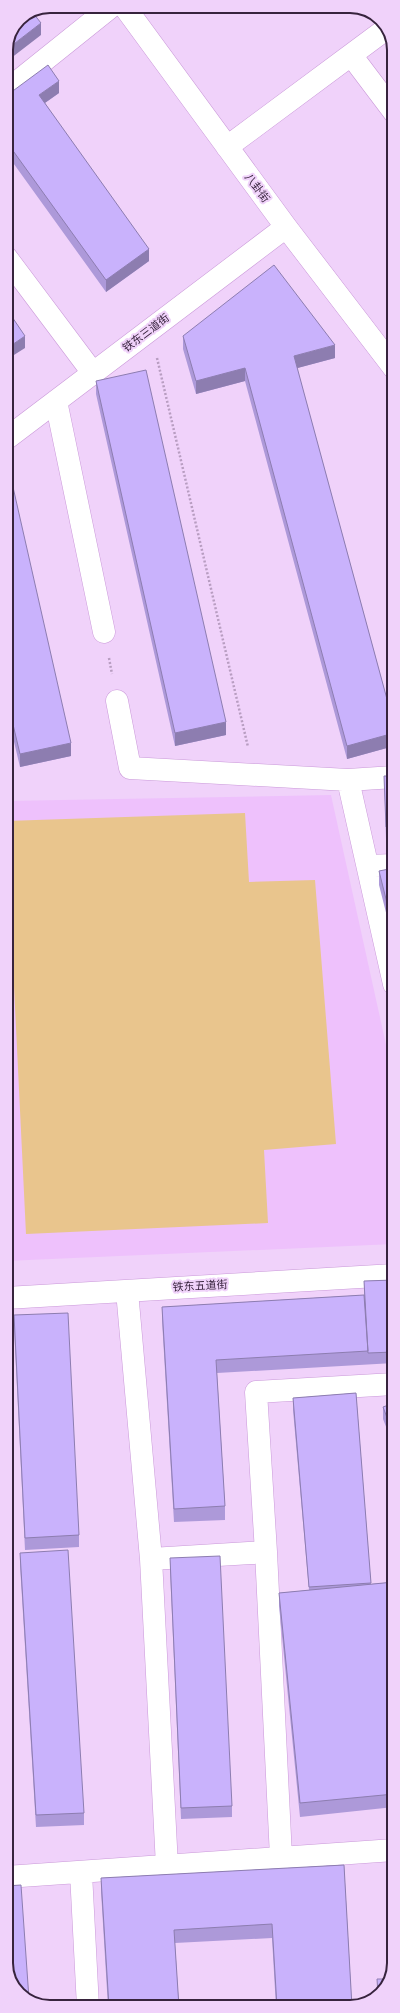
<svg xmlns="http://www.w3.org/2000/svg" width="400" height="2013" font-family="'Source Sans 3','Noto Sans SC',sans-serif">
  <rect width="100%" height="100%" fill="#f0d2fa"/>
  <path fill="#eec1fc" d="M331,795L394,1081V1244L6,1261V801Z"/>
  <path fill="#e9c58d" d="M245,813L249,882L315,880L336,1144L264,1150L268,1223L26,1234L6,821Z"/>
  <g fill="none" stroke-linecap="round" stroke-linejoin="round">
    <g stroke="#ca99d9" stroke-width="23">
      <path id="minor" d="M124,6L286,227L394,368
        M351,55L394,112
        M6,91L112,6
        M227,147L386,29
        M6,257L93,373
        M56,401L104,632
        M6,439L286,227
        M117,701L130,768L348,780L394,777
        M348,780L394,984
        M368,866L394,865
        M127,1291L151,1559L167,1866
        M6,1298L394,1275
        M266,1552L256,1392L394,1384
        M151,1559L266,1552L281,1857
        M81,1873L88,2007
        M6,1877L394,1850"/>
    </g>
    <path stroke="#b89dc1" stroke-width="2.5" stroke-dasharray="2 2" stroke-linecap="butt" d="M157,358L248,747
      M109,658L112,674"/>
    <use href="#minor" stroke="#fff" stroke-width="22"/>
  </g>
  <path fill="#ad99d9" d="M59,93L45,103L149,261L106,292L6,153V96Z
    M183,336L335,358L297,368L394,725V746L347,759L245,381L196,394L183,349Z
    M96,381L226,735L175,746L96,394Z
    M6,466L71,756L20,767L6,708Z
    M384,776H394V838L386,839Z
    M394,868V944L379,885V871Z
    M394,1280V1363L217,1373L225,1506V1520L174,1522L162,1320V1307L364,1295V1281Z
    M14,1315L79,1535V1547L25,1550L14,1327Z
    M356,1393L371,1584L394,1582V1807L300,1817L279,1606V1593L309,1590L293,1410V1398Z
    M394,1403V1447L383,1419V1407Z
    M20,1553L84,1813V1825L36,1827L20,1565Z
    M170,1558L232,1806V1817L181,1819L170,1570Z
    M344,1865L352,2007H276L272,1938L175,1943L179,2007H108L101,1891V1878Z"/>
  <path fill="#8d7db0" d="M41,23V35L6,62V50Z
    M59,81V93L39,107V95Z
    M149,249V261L106,292V280Z
    M25,336V348L6,360V349Z
    M335,345V358L294,369V356Z
    M245,368V381L196,394V381Z
    M226,722V735L175,746V733Z
    M394,733V746L347,759V746Z
    M71,743V756L20,767V754Z"/>
  <path fill="#c9b2fc" stroke="#8d7db0" d="M33,13L41,23L6,50L19,19Z
    M48,65L59,81L39,95L149,249L106,280L6,141V96Z
    M274,265L335,345L294,356L394,725V733L347,746L245,368L196,381L183,336Z
    M6,308L25,336L6,349Z
    M146,370L226,722L175,733L96,381Z
    M8,465L71,743L20,754L6,695V466Z
    M384,776H394V826L386,827Z
    M394,868V931L379,871Z
    M394,1280V1352L368,1353L364,1281Z
    M364,1295L368,1351L216,1360L225,1506L174,1509L162,1307Z
    M68,1313L79,1535L25,1538L14,1315Z
    M356,1393L371,1583L309,1587L293,1398Z
    M394,1403V1436L383,1407Z
    M68,1550L84,1813L36,1815L20,1553Z
    M220,1556L232,1806L181,1808L170,1558Z
    M394,1582V1794L300,1803L279,1593Z
    M344,1865L352,2007H277L272,1924L174,1930L179,2007H109L101,1878Z
    M21,1885L29,1999L19,1994L6,1969V1886Z
    M377,1979H388L383,1992L378,1995Z"/>
  <g text-anchor="middle" dominant-baseline="central" stroke-width="4" stroke-linejoin="round" paint-order="stroke">
    <g font-size="11" fill="#37233d" stroke="#f0d2fa">
      <text transform="translate(257 188) rotate(53)">八卦街</text>
      <text transform="translate(146 333) rotate(-37)">铁东三道街</text>
      <text transform="translate(200 1286) rotate(-3)">铁东五道街</text>
    </g>
  </g>
  <path d="M0 0H400V2013H0ZM50 13H350A37 37 0 0 1 387 50V1963A37 37 0 0 1 350 2000H50A37 37 0 0 1 13 1963V50A37 37 0 0 1 50 13Z" fill="#f0d2fa" fill-rule="evenodd"/>
  <path fill="none" stroke="#37233d" stroke-width="2" d="M50 13H350A37 37 0 0 1 387 50V1963A37 37 0 0 1 350 2000H50A37 37 0 0 1 13 1963V50A37 37 0 0 1 50 13Z"/>
</svg>
